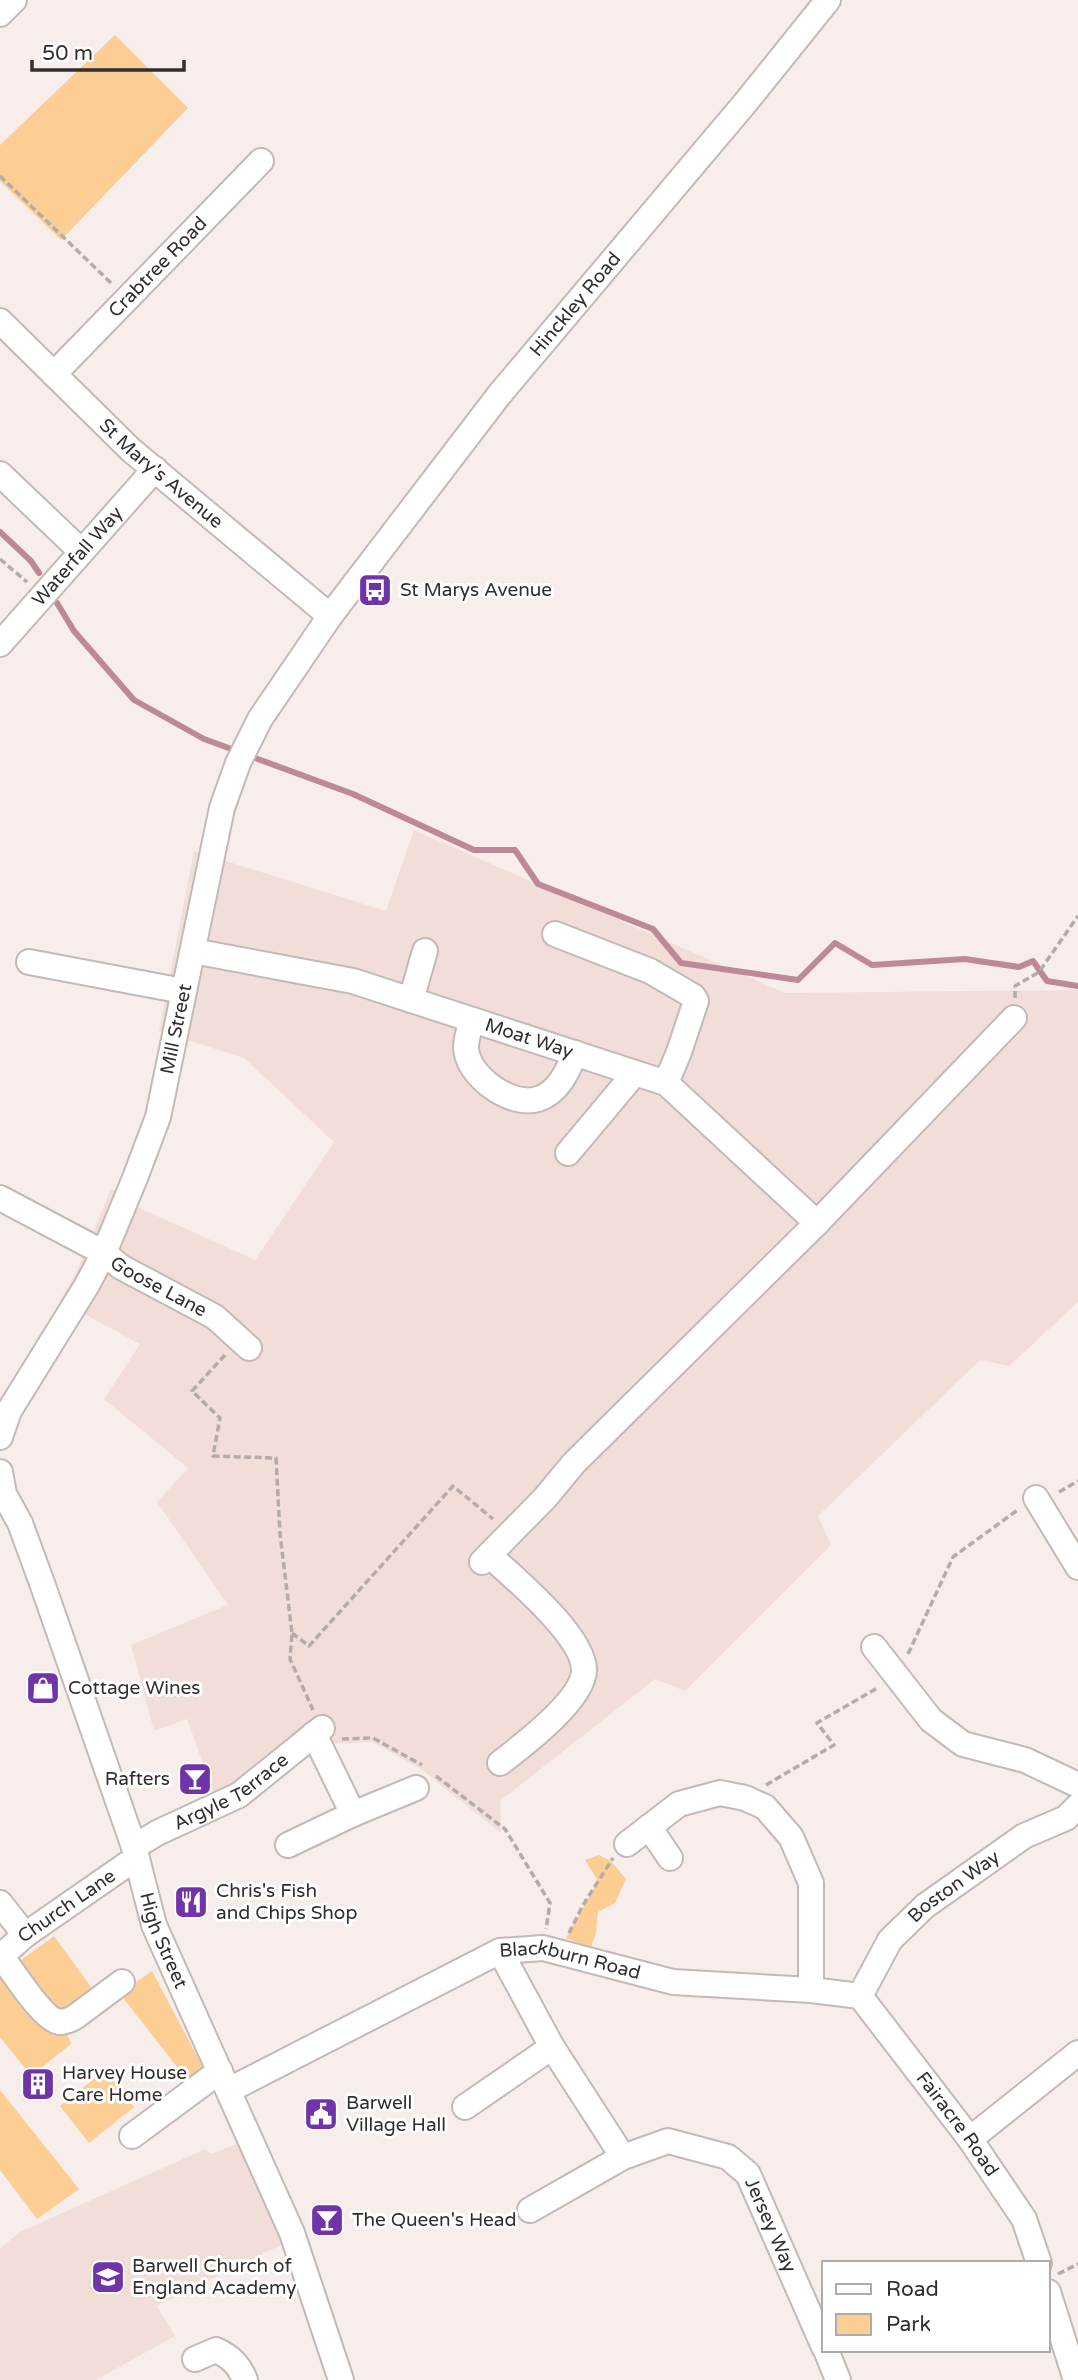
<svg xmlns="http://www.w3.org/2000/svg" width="1078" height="2380" font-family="'Varela Round',sans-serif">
  <rect width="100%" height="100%" fill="#f7edea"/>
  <path fill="#f1ded9" d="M414,830L785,993L1078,990V1302L1009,1366L980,1360L818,1516L831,1545L685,1691L655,1679L500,1801L501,1833L421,1769L372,1742L331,1744L320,1733L294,1761L222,1817L187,1719L154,1731L131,1645L228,1605L157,1502L188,1468L104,1399L140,1344L60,1301L76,1273L111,1189L144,1210L255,1260L334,1142L244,1058L159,1031L194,851L386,911Z
    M237,2144L285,2243L157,2306L175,2336L96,2380H0V2248L20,2232L205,2149L211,2154Z"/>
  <path fill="#fcce94" d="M115,35L188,108L61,240L0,181V145Z
    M599,1855L611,1861L626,1879L615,1903L598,1912L596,1932L591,1948L566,1938L598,1881L585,1860Z
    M54,1936L94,1991L72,2008L58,2012L17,1963Z
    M152,1971L207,2075L192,2086L120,1994Z
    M0,1978C15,1998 37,2040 66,2031L71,2044L31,2076L0,2037Z
    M105,2070L134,2107L89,2143L60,2106Z
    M0,2090L79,2189L37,2219L0,2170Z"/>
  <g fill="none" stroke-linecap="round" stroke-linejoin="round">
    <path stroke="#be8897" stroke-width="6" d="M0,532L31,561L39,573
      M57,603L74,631L134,700L204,739L237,751
      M247,755L353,794L474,850H515L538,884L653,929L681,963L798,980L835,943L872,965L965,959L1019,967L1033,961L1047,981L1078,986"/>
    <g stroke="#c3b9b7" stroke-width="28">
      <g id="minor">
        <path d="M0,14L14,0"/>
        <path id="s1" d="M0,321L131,450L330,616"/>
        <path id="s2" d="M54,374L261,161"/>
        <path d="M0,474L81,551"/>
        <path id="s3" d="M0,644L155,469"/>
        <path d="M555,934L650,971L693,996L696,1001L679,1052L666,1083"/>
        <path id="s4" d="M193,951L353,981L666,1083L817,1223"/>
        <path d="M29,962L183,991"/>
        <path d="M411,1000L425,951"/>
        <path d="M472,1020C470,1028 466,1038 466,1047C466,1075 511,1108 538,1099C558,1093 568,1071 575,1053"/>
        <path d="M568,1153L635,1073"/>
        <path id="s5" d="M0,1198L104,1253L121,1267L215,1317L249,1348"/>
        <path id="s6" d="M0,1437L9,1411L87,1285L104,1253L135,1178L158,1117L222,808L238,763L260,719L330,616L499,395L746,102L828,0"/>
        <path id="s7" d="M0,1472L4,1494L20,1523L42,1583L134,1847L154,1925L292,2233L341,2380"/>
        <path d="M1036,1498L1078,1567"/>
        <path d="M489,1555C514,1578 583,1635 584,1669C585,1699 522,1746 500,1763"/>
        <path d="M482,1562L545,1498L574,1463L817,1223L1014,1018"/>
        <path d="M874,1647L931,1720L963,1744L1025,1760L1078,1785"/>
        <path d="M314,1734L353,1814L416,1788"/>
        <path d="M649,1827L670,1858"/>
        <path d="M627,1844L679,1804L720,1793L745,1798L765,1807L791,1837L811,1883V1990"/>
        <path d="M288,1845L353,1814"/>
        <path id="s8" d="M134,1847L157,1833L239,1795L322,1728"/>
        <path d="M0,1903L25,1935"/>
        <path d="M500,1951L552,2047L623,2157"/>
        <path d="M1,1956C13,1971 42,2019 59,2022C65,2022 70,2020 75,2017L122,1982"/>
        <path id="s9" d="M0,1957L25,1935L136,1858"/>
        <path id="s10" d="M860,1996L970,2139L1024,2219L1039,2263"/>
        <path id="s11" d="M860,1996L890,1940L925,1906L1024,1836L1066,1818L1078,1806"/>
        <path id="s12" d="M229,2090L500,1951L543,1948L673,1982L811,1990L860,1996"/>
        <path d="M465,2107L552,2047"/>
        <path d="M132,2136L220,2071"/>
        <path d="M970,2139L1078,2053"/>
        <path id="s13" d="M530,2210L623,2157L668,2141L728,2157L748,2174L824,2347"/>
        <path d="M1048,2292L1076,2380"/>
        <path d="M826,2350L838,2380"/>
        <path d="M195,2359L216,2350C231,2357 239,2365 245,2380"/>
      </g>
    </g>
    <path stroke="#b4acaa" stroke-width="3.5" stroke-dasharray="7 3.5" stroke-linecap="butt" d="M0,176L111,283
      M0,559L27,582
      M1015,998V986L1039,972L1078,916
      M225,1355L192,1391L220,1418L213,1456L276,1458L280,1534L292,1633L290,1659L313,1710
      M1059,1492L1078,1481
      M292,1633L309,1646L453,1486L493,1519
      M908,1654L953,1557L1019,1509
      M342,1739L373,1738L422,1765
      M436,1776L505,1829L550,1903L546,1929
      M766,1785L834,1745L817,1723L879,1687
      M569,1933L583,1905L613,1858
      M1058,2274L1078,2264"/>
    <use href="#minor" stroke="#fff" stroke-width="24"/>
  </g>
  <defs>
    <g id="bus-square" transform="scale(1.75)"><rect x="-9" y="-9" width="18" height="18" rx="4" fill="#7034a9" stroke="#fff"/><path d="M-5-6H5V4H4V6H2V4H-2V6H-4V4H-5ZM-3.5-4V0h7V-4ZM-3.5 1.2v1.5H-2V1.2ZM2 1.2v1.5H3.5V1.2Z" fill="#fff"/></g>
    <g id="shop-square" transform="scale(1.75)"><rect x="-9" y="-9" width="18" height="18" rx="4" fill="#7034a9" stroke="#fff"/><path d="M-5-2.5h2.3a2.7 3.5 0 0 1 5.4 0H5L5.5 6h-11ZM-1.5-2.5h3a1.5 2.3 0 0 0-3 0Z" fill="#fff"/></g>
    <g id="bar-square" transform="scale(1.75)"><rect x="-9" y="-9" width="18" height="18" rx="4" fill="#7034a9" stroke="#fff"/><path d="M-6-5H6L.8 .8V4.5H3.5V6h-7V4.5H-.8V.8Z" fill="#fff"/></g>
    <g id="restaurant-square" transform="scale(1.75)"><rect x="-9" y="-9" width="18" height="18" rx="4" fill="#7034a9" stroke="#fff"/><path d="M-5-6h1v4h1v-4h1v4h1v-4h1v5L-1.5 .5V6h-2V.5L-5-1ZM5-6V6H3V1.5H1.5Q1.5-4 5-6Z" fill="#fff"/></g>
    <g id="building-square" transform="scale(1.75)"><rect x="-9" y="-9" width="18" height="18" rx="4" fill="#7034a9" stroke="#fff"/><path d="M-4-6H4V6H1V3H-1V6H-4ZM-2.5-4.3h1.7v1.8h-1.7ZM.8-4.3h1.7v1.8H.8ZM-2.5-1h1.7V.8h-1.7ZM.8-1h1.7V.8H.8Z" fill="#fff"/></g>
    <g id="civic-square" transform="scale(1.75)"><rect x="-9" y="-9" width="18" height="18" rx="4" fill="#7034a9" stroke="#fff"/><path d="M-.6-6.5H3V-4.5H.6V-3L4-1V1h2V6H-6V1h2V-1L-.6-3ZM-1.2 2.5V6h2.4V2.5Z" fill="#fff"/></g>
    <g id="school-square" transform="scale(1.75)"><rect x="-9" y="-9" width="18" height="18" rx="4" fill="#7034a9" stroke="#fff"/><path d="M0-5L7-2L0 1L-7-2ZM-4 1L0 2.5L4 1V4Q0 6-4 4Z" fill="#fff"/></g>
  </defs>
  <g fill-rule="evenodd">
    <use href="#bus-square" x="375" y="590"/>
    <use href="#shop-square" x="43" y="1688"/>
    <use href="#bar-square" x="195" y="1779"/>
    <use href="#restaurant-square" x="191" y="1902"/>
    <use href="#building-square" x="38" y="2084"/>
    <use href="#civic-square" x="321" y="2114"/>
    <use href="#bar-square" x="327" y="2220"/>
    <use href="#school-square" x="108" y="2277"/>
  </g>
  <g text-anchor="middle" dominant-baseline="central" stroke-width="6" stroke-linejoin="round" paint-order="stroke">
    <g font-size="19" fill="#322e2d" stroke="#fff">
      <text stroke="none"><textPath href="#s2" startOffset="149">Crabtree Road</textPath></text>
      <text stroke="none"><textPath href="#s6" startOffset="1292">Hinckley Road</textPath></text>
      <text stroke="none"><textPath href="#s1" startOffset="222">St Mary's Avenue</textPath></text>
      <text stroke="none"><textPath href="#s3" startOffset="117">Waterfall Way</textPath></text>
      <text stroke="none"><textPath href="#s6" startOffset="448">Mill Street</textPath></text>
      <text stroke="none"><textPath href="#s4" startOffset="348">Moat Way</textPath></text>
      <text stroke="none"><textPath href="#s5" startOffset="182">Goose Lane</textPath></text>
      <text stroke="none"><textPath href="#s8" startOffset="112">Argyle Terrace</textPath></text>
      <text stroke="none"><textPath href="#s11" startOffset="147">Boston Way</textPath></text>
      <text stroke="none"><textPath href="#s9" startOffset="84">Church Lane</textPath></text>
      <text stroke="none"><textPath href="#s7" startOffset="497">High Street</textPath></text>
      <text stroke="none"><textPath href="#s12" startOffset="376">Blackburn Road</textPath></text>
      <text stroke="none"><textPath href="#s10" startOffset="161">Fairacre Road</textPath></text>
      <text stroke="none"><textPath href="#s13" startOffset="299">Jersey Way</textPath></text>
    </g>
    <g font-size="19" fill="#322e2d" stroke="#fff" text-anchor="start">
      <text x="400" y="590">St Marys Avenue</text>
      <text x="68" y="1688">Cottage Wines</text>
      <text x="170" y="1779" text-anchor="end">Rafters</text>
      <text x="216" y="1891">Chris's Fish<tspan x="216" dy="22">and Chips Shop</tspan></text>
      <text x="62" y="2073">Harvey House<tspan x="62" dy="22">Care Home</tspan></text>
      <text x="346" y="2103">Barwell<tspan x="346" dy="22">Village Hall</tspan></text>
      <text x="352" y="2220">The Queen's Head</text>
      <text x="132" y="2266">Barwell Church of<tspan x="132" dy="22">England Academy</tspan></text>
    </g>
  </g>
  <rect x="822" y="2261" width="228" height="91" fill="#ffffff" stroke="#adabab" stroke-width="2"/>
  <rect x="836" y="2284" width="35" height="10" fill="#ffffff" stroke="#adabab" stroke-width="2"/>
  <text x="886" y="2296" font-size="21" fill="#322e2d">Road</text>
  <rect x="836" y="2314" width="35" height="21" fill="#fcce94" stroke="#adabab" stroke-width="2"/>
  <text x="886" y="2331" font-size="21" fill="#322e2d">Park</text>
  <path d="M32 60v10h152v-10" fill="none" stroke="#322e2d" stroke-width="3.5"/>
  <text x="42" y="60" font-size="21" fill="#322e2d" stroke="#ffffff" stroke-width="5" paint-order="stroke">50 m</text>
</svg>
